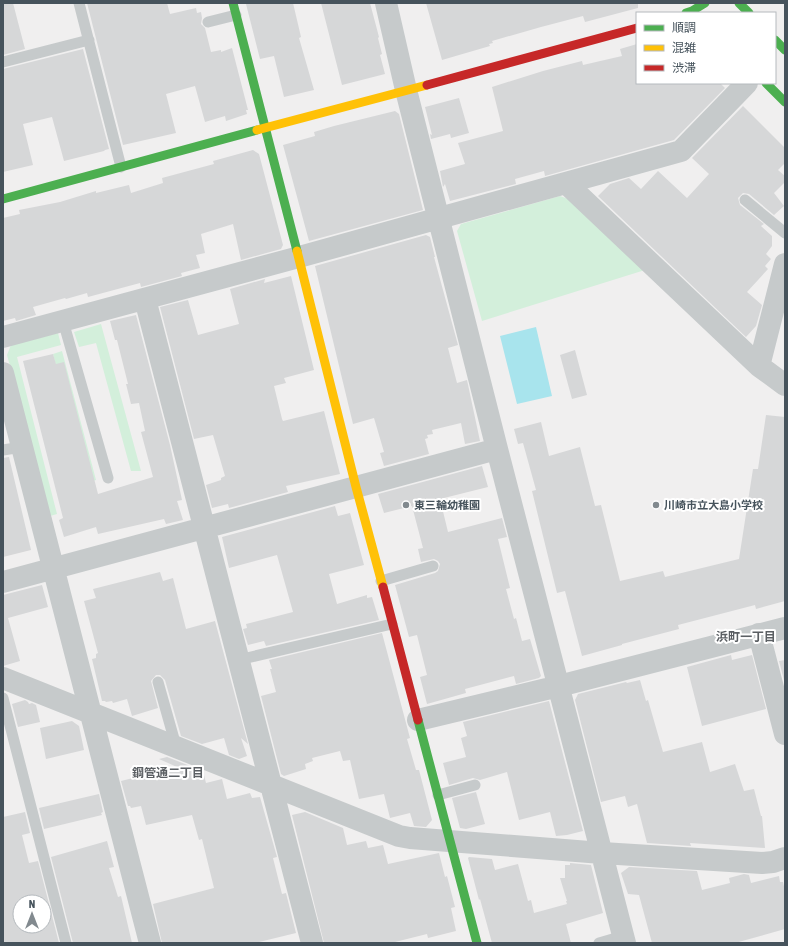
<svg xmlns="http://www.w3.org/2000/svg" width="788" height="946" font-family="'Asap Condensed','Noto Sans JP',sans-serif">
  <rect width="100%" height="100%" fill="#f0efef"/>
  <path fill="#d3efdb" d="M560,196L568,199L645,270L482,321L457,231L461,224Z
    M101,324L141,471H131L96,343L79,347L74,332Z
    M58,333L61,345L17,357L57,514L50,516L7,355L11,345Z
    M62,351L96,480L87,483L53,354Z"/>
  <path fill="#a8e4ed" d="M536,327L552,396L517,404L500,336Z"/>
  <path fill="#d6d7d8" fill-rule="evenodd" d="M3,3H13L25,49L3,55Z
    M87,3H167L170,14L196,8L197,13L201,12L202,18L201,24L205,28L211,52L221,50V52L232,48L248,110H246L247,114L226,121L225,116L205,122L195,86L166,94L176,133L123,145Z
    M252,3H293L301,37L299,38L314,90L284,97L274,56L260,59L246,4Z
    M321,3H370L379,37L378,38L382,54L380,55L385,74L342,85Z
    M426,3H638V8L585,22L583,16L541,27L492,41L493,43L489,44L490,46L442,60Z
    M637,44V83H720L725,88L674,140L545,176L544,171L515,179L516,184L450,201L445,184L443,187L440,171L465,164L458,143L503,131L492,87L543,71L582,61L583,65L622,56L620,49Z
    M83,49L109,149L105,150L104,151L64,161L52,117L23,124L33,165L3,172V69Z
    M459,98L469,133L451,138L450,134L431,139L430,134L432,135L425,107Z
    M743,106L785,148V163L778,170L785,176V182L774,193L784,206L774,215L749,194L743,193L738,198L740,205L764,224L761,226L772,236V246L766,254L771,259L765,266L768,269L747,292L762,305L756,326L746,337L598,196L610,184L629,178L641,189L658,171L687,198L709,174L692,158Z
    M395,111L399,114L423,210L309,241L283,145L315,136L314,132L334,126Z
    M253,150L259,154L283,245L281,249L241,260L233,224L201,234L205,253L196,255L200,268L181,273L182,276L141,287L140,283L88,297L87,293L66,299L65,298L33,307L36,315L16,321L15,318L3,321V218L20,214L19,210L60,202L96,191V193L129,185L131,193L163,183L162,178L214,164L213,161Z
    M426,235L430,237L435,257H434L458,345L448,348L457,383L467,380L480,441L465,444L461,423L432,430L433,434L427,435L428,438L425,439L429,454L384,466L380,453L384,452L374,418L353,424L315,266Z
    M291,276L314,370L284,378L286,383L274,386L282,419L283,421L324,411L340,474L286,486L288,492L229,508L228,504L212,508L206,485L221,480V478L225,476L213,435L194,439L160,307L188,300L198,335L239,324L230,289L265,279L264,283Z
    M136,315L170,445L182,500L177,501L183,520L166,524L164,519L98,534L96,527L64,537L59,520L63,518L23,361L53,354L56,364L64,362L98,494L153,477L141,432L145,431L139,403L131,404L126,384H128L117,340H115L110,321Z
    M575,350L587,395L572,399L560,355Z
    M766,415L785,417V601L756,609L755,605L678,625L679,629L622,644V645L582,656L565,591L557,593L532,491L536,490L523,443L518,444L514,429L541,422L549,456L580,447L595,506L601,505L620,581L663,571L665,577L739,559L753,469H758Z
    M9,457L31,550L3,557V458Z
    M482,466L488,487L440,499L448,532L502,518L507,537L498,539L510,588L506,589L514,619L516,618L522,641L530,639L541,676L539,678L516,684L514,676L465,689L466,693L427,704L420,677L427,675L417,635L409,637L395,585L435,573L438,571L440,564L438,561L434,559L421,562L418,549L423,548L412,506L384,513L378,494Z
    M335,506L338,516L350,513L364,565L329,574L337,604L367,595V598L372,597L379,620L266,646L264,641L248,645L243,629L247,628L246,624L293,612L277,555L229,568L222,537Z
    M160,572L163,581L173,578L186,629L215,621L248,744L241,738L247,756L239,759L229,755L224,738L202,744L181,736L165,680L160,675H156L151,681L158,708L132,716L127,699L113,703L112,701L106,702L105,701H102L92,659L96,658V654L98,653L84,601L96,598L93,589Z
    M42,585L48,607L8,618L20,661L3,666V595Z
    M382,633L410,738L407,739L416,770H419L432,820L426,827L414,826L410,813L390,818L384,794L359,799L350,760L343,761L340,751L312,758L313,761L305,764L306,769L284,776L281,774L261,696L276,692L270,669H272L269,660Z
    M731,655L732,660L752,655L766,709L702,726L687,667Z
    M785,660V684L779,661Z
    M640,680L646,701L648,700L663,752L702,742L710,772L735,764L744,791L754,789L761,816H762L765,848L690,843L691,846L647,843L637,804L628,807L625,796L601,802L575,700L578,694L626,682L627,683Z
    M25,700L28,702L29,704L32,703L36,705L40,722L18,727L12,704Z
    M549,701L583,831L567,835L556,836L550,812L519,820L507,772L480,780L473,778L449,785L443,763L466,757L461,738L467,736L463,722Z
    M72,721L79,726L84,750L46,759L40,728Z
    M167,757L203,771L206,783L222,779L227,799L250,793L252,798L260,797L277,857L273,858L282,894L286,893L296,933L255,943H162L153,904L214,888L202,839L199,840L192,815L146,825L141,806L131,808L130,806H128L121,781L177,767L159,759Z
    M476,792L485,824L466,829L460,828L452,798Z
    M99,794L103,812L101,813L102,815L44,829L39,808Z
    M25,812L30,833L22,835L29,863L38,861L59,943H3V817ZM20,902H44V926H20Z
    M305,812L343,828L347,845L366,841L368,848L383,845L388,864L439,853L445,877L447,876L455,907L451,908L456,931L428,938L427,934L391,943H324L292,815Z
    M107,841L114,867L109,868L118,897L121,896L132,943H73L51,857Z
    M469,857L492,859L495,870L518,864L528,901L531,900L534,913L567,904L566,901H567L560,878H565V865H570V863L591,865L603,913L566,924L571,943H492L480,899L479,900L468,858Z
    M629,867L697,871L702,890L730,883L729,878L744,874L749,875L751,883L779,876L780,882H783L785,891V929L735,943H652L639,895L628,894L621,873Z"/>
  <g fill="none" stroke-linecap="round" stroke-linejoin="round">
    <path stroke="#c6cacb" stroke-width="11" d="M79,3L121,167
      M208,22L236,15
      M3,62L89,40
      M745,200L785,233
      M63,321L108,478
      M3,450L22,447
      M381,581L433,566
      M238,660L392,624
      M158,682L176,746
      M3,698L66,943
      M438,795L475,785
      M599,943L623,936"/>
    <path stroke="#c6cacb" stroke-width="22" d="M386,3L406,90L497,449L625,943
      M567,184L759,366L785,385
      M145,299L312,943
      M3,337L299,257L681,151L747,83
      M759,366L785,264
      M3,373L150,943
      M3,582L497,449
      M759,634L785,734
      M3,678L399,836L410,838L602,853L762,863L773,862L785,858
      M418,720L559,686L785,628"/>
    <path stroke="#4caf50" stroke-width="9" d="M233,3L297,251
      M739,3L749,13
      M686,13L692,11L705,3
      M775,40L785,50
      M766,83L785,102
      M3,199L257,130
      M418,720L477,943"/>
    <path stroke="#ffc107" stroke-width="9" d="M257,130L427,85
      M297,251L356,487L383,587"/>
    <path stroke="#c62828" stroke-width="9" d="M427,85L637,28
      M383,587L418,720"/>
  </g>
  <g fill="#828a8f" stroke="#fff" stroke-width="1.5">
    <circle cx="406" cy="505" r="4"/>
    <circle cx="656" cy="505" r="4"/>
  </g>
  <g text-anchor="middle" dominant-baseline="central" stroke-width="4" stroke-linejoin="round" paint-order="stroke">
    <g font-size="11" font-weight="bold" fill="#46535c" stroke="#fff" text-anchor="start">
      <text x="414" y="505">東三輪幼稚園</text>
      <text x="664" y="505">川崎市立大島小学校</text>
    </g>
    <g font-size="12" font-weight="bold" fill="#5b5f63" stroke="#fff">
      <text x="746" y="637">浜町一丁目</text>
      <text x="168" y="773">鋼管通二丁目</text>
    </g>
  </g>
  <rect width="788" height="946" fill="none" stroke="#46535c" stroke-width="8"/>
  <rect x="636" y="12" width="140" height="72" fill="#ffffff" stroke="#b5babe"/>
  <rect x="644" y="25" width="20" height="6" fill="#4caf50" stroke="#b5babe"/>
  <text x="672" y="32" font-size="12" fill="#46535c">順調</text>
  <rect x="644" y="45" width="20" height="6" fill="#ffc107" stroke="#b5babe"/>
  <text x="672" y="52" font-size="12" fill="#46535c">混雑</text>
  <rect x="644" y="65" width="20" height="6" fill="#c62828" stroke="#b5babe"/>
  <text x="672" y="72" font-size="12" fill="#46535c">渋滞</text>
  <g transform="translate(32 914)"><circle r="19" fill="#ffffff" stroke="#b5babe"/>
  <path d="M0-3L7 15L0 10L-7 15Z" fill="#828a8f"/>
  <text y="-6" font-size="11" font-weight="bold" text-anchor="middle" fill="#46535c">N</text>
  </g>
</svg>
